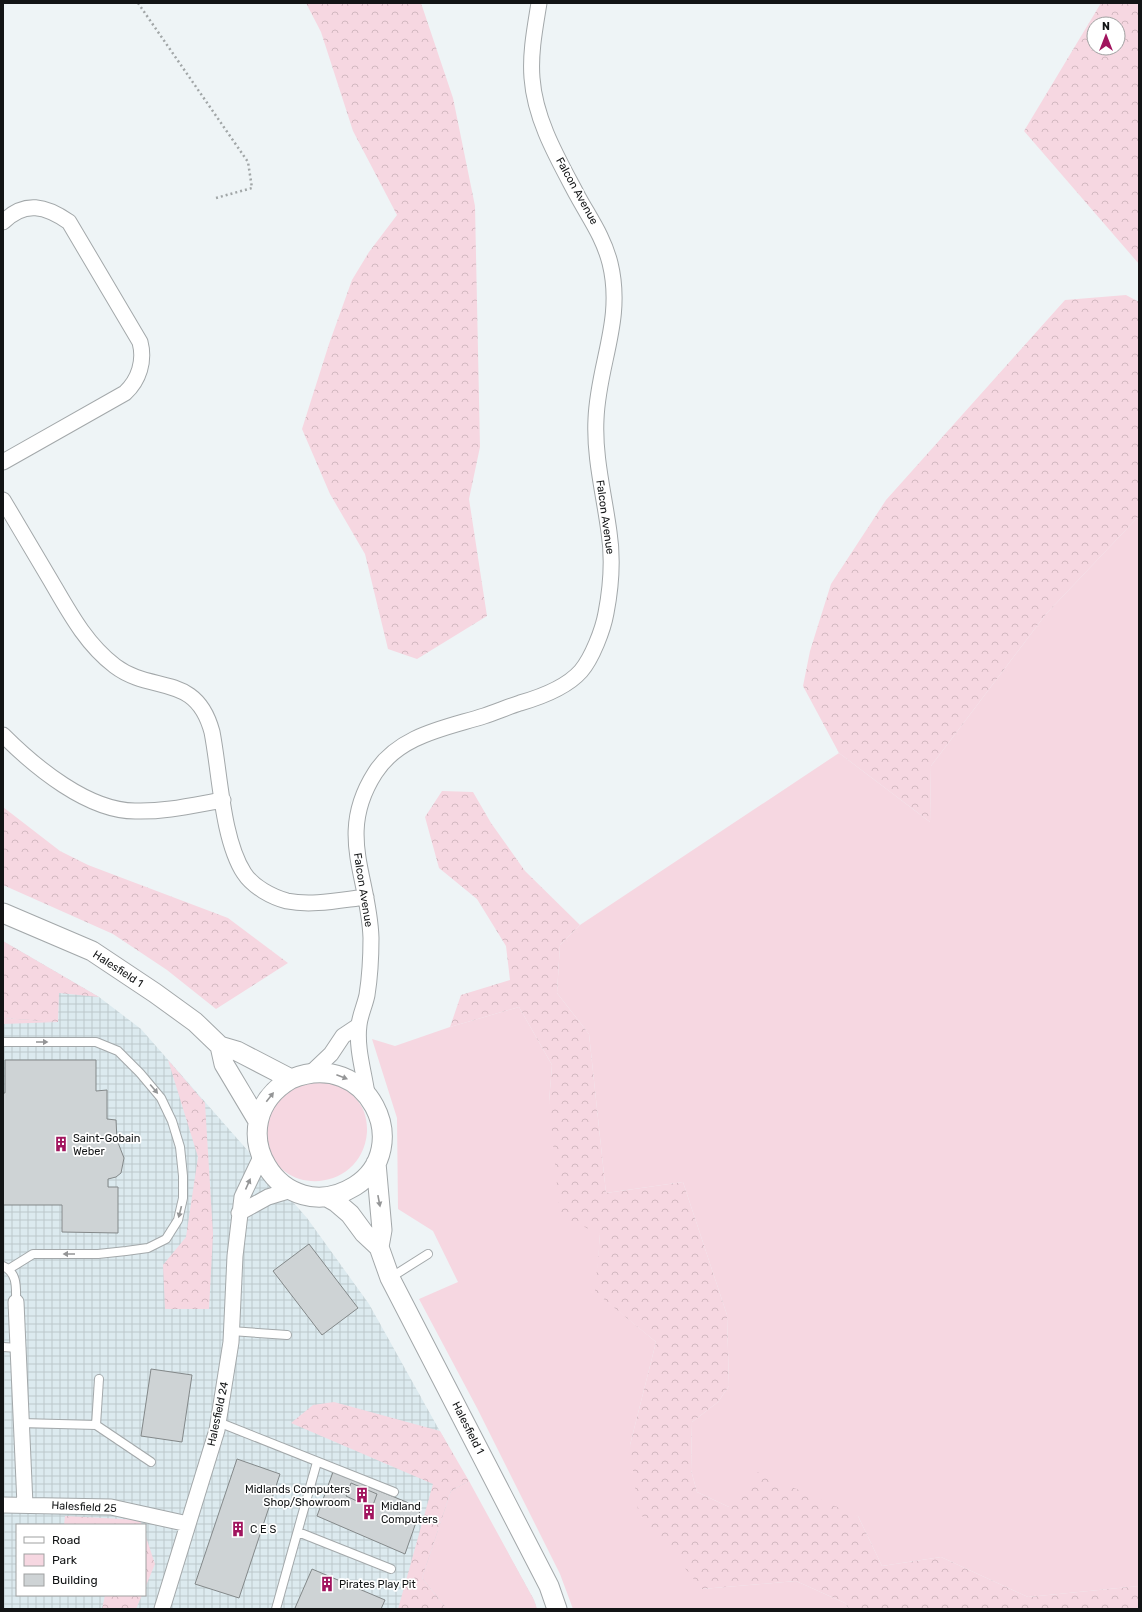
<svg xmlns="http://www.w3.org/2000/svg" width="1142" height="1612" font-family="Rubik,sans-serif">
  <defs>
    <pattern id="industrial-grid" width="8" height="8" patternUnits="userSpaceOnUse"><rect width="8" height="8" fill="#dceaef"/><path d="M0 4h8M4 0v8" fill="none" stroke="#bcc8cc"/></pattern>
    <pattern id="forest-crowns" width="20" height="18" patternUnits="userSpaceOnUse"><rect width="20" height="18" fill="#f6d7e1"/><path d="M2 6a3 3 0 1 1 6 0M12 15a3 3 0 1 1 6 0" fill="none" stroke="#d2b8c0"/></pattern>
  </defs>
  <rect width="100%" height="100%" fill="#eef4f6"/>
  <path fill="url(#industrial-grid)" fill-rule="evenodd" d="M3,941L99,997L141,1029L307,1218L369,1304L534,1600L537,1609H3ZM17,1525H145V1595H17Z"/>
  <path fill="#f6d7e1" d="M1139,516V1586L1028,1597L941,1557L882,1566L858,1516L729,1507L697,1492L691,1470L692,1422L718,1402L729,1386L727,1315L683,1182L606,1193L589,1034L557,993L560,945L580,925L839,753L930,822L931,766L1046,614Z
    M519,1007L552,1065L549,1102L600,1234L596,1292L656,1342L630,1445L702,1589L796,1581L845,1603L849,1609H573L560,1574L477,1408L419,1299L458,1282L433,1231L398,1209L397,1118L372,1039L395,1046L450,1027Z
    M3,1018L58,1022L3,1024Z
    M331,1080C352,1092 368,1104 367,1132C363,1190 283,1200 266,1144C264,1140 265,1134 265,1129C266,1124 265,1118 266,1114C268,1108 286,1089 291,1084Z
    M469,1481L534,1600L537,1609H447L422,1578L451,1491Z"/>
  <path fill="url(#forest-crowns)" fill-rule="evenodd" d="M306,3H421L453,98L475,206L480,447L469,499L487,616L417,659L388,649L365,554L330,494L302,429L329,344L352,280L369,252L397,215L353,131L321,32Z
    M1101,3H1139V264L1024,131ZM1094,24H1118V48H1094Z
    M1126,295L1139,302V516L1046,614L931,766L930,822L839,753L803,686L810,651L831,584L886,500L1065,300Z
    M442,791L473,792L491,823L525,871L580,925L560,945L557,993L589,1034L606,1193L683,1182L727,1315L729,1386L718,1402L692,1422L691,1470L697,1492L729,1507L758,1472L858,1516L882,1566L941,1557L1028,1597L1139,1586V1609H849L845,1603L796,1581L702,1589L638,1511L630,1445L656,1342L595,1292L600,1234L560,1216L549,1102L552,1065L519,1007L450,1027L461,995L510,980L506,946L477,899L439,868L425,817Z
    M3,807L60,851L88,865L228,918L288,963L216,1009L167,970L113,934L3,885Z
    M3,941L99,997L59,993L58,1022L3,1018Z
    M168,1060L205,1103L213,1234L209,1309H165L163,1265L186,1237L198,1157Z
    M334,1402L440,1431L469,1481L451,1491L422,1578L447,1609H398L433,1484L291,1423L313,1405Z
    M65,1516L140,1520L142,1525H64Z
    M145,1534L155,1564L145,1588Z
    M105,1595H142L136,1609H102Z"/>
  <path fill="#ced3d5" stroke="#838889" d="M5,1060H96V1091L107,1090V1119L116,1120L117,1140L124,1158L121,1173L116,1177L108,1179V1187H118V1233L62,1232V1205H3V1093H5Z
    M309,1244L358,1308L322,1335L273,1271Z
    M151,1369L192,1375L182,1442L141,1436Z
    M237,1459L280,1474L239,1598L195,1584Z
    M333,1472L421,1508L405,1554L317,1516Z
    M351,1483L377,1494L372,1508L346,1496Z
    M312,1569L385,1600L381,1609H298L295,1608Z"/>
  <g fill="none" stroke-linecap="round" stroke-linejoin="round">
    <g stroke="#a3a8aa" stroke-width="10">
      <path id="service" d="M3,1042H96L118,1051L140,1073L161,1098L172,1121L180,1147L183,1176V1198L178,1220L166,1239L148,1248L126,1251L98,1254H33L9,1269
        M3,1266C18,1273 16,1288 16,1302
        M390,1278L428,1254
        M231,1331L287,1335
        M3,1347L18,1348
        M218,1422L394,1492
        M21,1423L96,1425L151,1462
        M96,1425L99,1379
        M298,1532L391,1569
        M276,1609L317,1462"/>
    </g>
    <g stroke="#a3a8aa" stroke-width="17">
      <path id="minor" d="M3,222C25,200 46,206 69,222L140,342C145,361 139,380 125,393L3,462
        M3,500C19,527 35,554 51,581C69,612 86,644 115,666C152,694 196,672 212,732C220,773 222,839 244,873C253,887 272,897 287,901C312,906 340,900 366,897
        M3,735C35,767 88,811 135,811C165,812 194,805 223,800
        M311,1073L331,1054L343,1036L358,1026
        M367,1094C364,1072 356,1048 359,1025C360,1015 365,1005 367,995C370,976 371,957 371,938C369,876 336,834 375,773C399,735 446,728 484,716C496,712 508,707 520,703C541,697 566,688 581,671C592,658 603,630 606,613C611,587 613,558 609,532C604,494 594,457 596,419C598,364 624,320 610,263C603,236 590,219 577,195C558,159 535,120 532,78C530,53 535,28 539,3
        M239,1213L268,1197L291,1190
        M16,1302L25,1505
        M3,1505L111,1507L188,1524
        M162,1609L217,1430L231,1342L235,1256L242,1197L261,1157"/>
    </g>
    <g stroke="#a3a8aa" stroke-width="21">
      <path id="tertiary" d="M3,913L92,951L155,993L195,1022L220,1046L237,1051L291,1079C368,1047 415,1148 355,1186C281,1232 215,1123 291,1079
        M220,1046L224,1064L258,1121
        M376,1163L382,1230L379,1247
        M327,1197L336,1202L350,1214L364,1233L379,1247L390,1278L549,1586L557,1609"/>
    </g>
    <path stroke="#a1a6a7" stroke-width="2.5" stroke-dasharray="2 3" stroke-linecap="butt" d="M138,3L248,162L252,188L216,198"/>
    <use href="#service" stroke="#fff" stroke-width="8"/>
    <use href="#minor" stroke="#fff" stroke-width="15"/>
    <use href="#tertiary" stroke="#fff" stroke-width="19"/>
  </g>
  <defs><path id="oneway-solid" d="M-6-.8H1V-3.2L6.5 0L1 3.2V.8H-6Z"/></defs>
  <g fill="#949596">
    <use href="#oneway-solid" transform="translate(42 1042)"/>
    <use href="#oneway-solid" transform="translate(342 1077) rotate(21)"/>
    <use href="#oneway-solid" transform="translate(154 1089) rotate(50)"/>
    <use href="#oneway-solid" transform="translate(270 1097) rotate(-52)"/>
    <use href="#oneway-solid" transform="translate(248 1184) rotate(-66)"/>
    <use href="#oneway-solid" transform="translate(379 1201) rotate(79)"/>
    <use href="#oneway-solid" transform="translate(180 1212) rotate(104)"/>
    <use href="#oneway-solid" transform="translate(69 1254) rotate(180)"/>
  </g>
  <defs>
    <g id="building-bare" transform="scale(1.2)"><path d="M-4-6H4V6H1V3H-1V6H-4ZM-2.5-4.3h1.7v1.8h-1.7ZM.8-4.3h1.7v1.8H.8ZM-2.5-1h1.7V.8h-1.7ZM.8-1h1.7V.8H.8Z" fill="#a1145e" stroke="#fff" stroke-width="2.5" paint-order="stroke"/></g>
  </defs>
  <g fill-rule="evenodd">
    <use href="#building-bare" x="61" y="1144"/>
    <use href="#building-bare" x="362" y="1495"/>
    <use href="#building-bare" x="369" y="1512"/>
    <use href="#building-bare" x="238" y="1529"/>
    <use href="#building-bare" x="327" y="1584"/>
  </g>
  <g text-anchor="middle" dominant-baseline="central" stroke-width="3.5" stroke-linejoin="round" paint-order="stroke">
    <g font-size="11" fill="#121415" stroke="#fff">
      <text transform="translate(577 191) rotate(61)">Falcon Avenue</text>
      <text transform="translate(605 517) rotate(82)">Falcon Avenue</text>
      <text transform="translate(363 890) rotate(81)">Falcon Avenue</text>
      <text transform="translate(118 969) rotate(33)">Halesfield 1</text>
      <text transform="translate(218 1414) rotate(-78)">Halesfield 24</text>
      <text transform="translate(468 1428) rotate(63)">Halesfield 1</text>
      <text transform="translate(84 1507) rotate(3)">Halesfield 25</text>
    </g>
    <g font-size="11" fill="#121415" stroke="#fff" text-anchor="start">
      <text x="73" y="1138">Saint-Gobain<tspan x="73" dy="13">Weber</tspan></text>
      <text x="350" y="1489" text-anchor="end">Midlands Computers<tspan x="350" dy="13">Shop/Showroom</tspan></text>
      <text x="381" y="1506">Midland<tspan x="381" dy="13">Computers</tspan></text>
      <text x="250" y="1529">C E S</text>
      <text x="339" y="1584">Pirates Play Pit</text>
    </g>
  </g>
  <rect width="1142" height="1612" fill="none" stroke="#121415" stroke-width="8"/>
  <rect x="16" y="1524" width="130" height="72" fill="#ffffff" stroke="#a0a1a1"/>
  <rect x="24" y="1537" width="20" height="6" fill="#ffffff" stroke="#a0a1a1"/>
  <text x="52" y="1544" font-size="12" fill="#121415">Road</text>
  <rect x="24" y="1554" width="20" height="12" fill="#f6d7e1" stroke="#a0a1a1"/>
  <text x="52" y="1564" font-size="12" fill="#121415">Park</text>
  <rect x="24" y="1574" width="20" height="12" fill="#ced3d5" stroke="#a0a1a1"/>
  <text x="52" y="1584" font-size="12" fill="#121415">Building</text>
  <g transform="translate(1106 36)"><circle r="19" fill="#ffffff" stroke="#a0a1a1"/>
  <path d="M0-3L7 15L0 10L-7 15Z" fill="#a1145e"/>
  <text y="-6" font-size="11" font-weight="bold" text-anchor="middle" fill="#121415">N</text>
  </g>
</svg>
